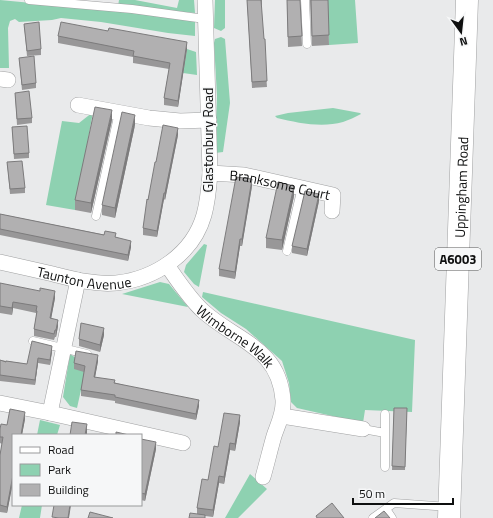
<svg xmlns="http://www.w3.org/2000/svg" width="493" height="518" font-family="'Titillium Web',sans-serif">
  <rect width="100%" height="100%" fill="#e9eaeb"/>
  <path fill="#8ed1b1" d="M0,0L106,10L195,20V36L168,33L101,22L61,18L52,20L19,22L15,19L10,21L8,28L9,68H0Z
    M119,0H135L177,8L179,0H194L195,13L118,6Z
    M215,0H225V28L221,31L214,28Z
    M328,0H355L358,43L329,45Z
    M221,37L225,39L230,103L223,152L215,153L217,96L214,43L215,39Z
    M187,49L196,52L197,75L183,73Z
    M333,108L360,113L361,114C355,117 349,120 343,122C322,128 298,123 277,118L275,116L288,113Z
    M93,112L75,210L46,205L62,121L79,123Z
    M204,244L207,245L199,287L194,284L184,272L186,265Z
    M160,282L169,284L188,307L122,294Z
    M203,292L415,340L412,412L365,410L363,423L297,408L291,402L289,383L282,361L246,329L221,313L202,297Z
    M70,354L76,358L85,372L77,408L70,406L63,397Z
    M40,420L60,425L57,435H37Z
    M250,474L267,489L238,518H225Z
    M22,505H42L40,518H19Z"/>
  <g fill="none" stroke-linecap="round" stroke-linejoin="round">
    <g stroke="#a0a1a2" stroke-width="9">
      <path id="lane" d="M29,0L132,9L205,19
        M305,0L307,44
        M96,216L119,112
        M287,251L302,187
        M33,341L87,354
        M363,429L385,433
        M385,467V414
        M386,509L392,518
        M373,518L394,503L449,507"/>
    </g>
    <g stroke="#a0a1a2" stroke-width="16">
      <g id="street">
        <path d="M0,79L8,80"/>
        <path d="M78,105L149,118L180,121L209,120"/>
        <path id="s1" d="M210,173L244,175L333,195L332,211"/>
        <path id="s2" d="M0,262C18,266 35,270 53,274C73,279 95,285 116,283C155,279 193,254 204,215C208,201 209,187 210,173L205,0"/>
        <path id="s3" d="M167,265C178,281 189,298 203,311C236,341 279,347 283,400C284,413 278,424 274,436C270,450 267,463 263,477"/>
        <path d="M0,403L50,413L78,280"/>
        <path d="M50,413L183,443"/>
        <path d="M282,416L363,429"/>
      </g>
    </g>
    <g stroke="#a0a1a2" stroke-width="23">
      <g id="highway">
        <path id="s4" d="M449,518L467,0"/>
      </g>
    </g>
    <use href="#lane" stroke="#fff" stroke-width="8"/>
    <use href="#street" stroke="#fff" stroke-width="15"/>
    <use href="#highway" stroke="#fff" stroke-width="22"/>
  </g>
  <path fill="#989798" d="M247,0H262V5H261L267,87L252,88Z
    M287,0H300L302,46L288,47Z
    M310,0H328L329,45L312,46Z
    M24,24L41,49V55L27,56Z
    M58,36L187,49L178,107L164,105V98L169,69L133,63V57L58,43Z
    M19,58L36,83V88L22,90Z
    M15,93L32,118V123L17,125Z
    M112,120L91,213L75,210V200Z
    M135,125L115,218L102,215V205Z
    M12,127L29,153V158L14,159Z
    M178,135L165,200L164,199L157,237L143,235V228L148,200L156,162Z
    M7,162L25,188V193L10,194Z
    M252,186L242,246H240L235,279L219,276V269Z
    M294,196L282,250L266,248V238Z
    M319,201L307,256L292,253V246Z
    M0,214L116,237L131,247L128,261L0,235Z
    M0,283L55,298L51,318L58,326L56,337H55L54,340L34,336V329L36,317V313L13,308L12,315L0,313Z
    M104,335L100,352L79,346V339Z
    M52,351L50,365L38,363L35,385L0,381V360L27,364Z
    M98,361L95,377L199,406L196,420L115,403V401L81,396V390L84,372L74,369V363Z
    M394,408H407L405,470H392Z
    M25,419L7,513L0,512V455L2,444L0,443V429Z
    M240,422L235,451L230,450L224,484L219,483L213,517L205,516V518L197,514V508L208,480L218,447Z
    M141,439L156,449L145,501L141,500Z"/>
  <path fill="#7c7b7c" d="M187,42V49L178,107V101Z
    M112,110V120L91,213V203Z
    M135,115V125L115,218V208Z
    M178,128V135L165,200V193Z
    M252,179V186L242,246V239Z
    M294,186V196L282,250V240Z
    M164,193V199L157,237V231Z
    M319,194V201L307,256V249Z
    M240,239V246L235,279V272Z
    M131,241V247L128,261V255Z
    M55,291V298L50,325V318Z
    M13,302V308L12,315V308Z
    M58,320V326L56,337V330Z
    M104,328V335L100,352V345Z
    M52,346V351L50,365V360Z
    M98,355V361L94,383V377Z
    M38,358V363L35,385V380Z
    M199,400V406L196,420V414Z
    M25,412V419L22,435H21Z
    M240,415V422L235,451V444Z
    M87,424V435H85Z
    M156,442V449L145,501V494Z
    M230,443V450L224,484V477Z
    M13,475V482L7,513V507Z
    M219,476V483L213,517V510Z
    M70,505H71L69,518H68Z"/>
  <path fill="#b1b0b1" stroke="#7c7b7c" d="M247,0H261L264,39H265L267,81L252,82Z
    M287,0H300L302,36L288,37Z
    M311,0H328L329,35L312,36Z
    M39,22L41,49L27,51L24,24Z
    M61,22L108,31L109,28L187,42L178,101L164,98L170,63L133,56L134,51L58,36Z
    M34,56L36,83L22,85L19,58Z
    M29,91L32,118L17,119L15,93Z
    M95,107L112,110L91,203L75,200Z
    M122,112L135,115L115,208L102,205Z
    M163,125L178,128L165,193H164L157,231L143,228L147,199L148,200L155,162H156Z
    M27,126L29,153L14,154L12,127Z
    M22,161L25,188L10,189L7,162Z
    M236,177L252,179L242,239H240L235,272L219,269Z
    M278,182L294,186L282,240L266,238Z
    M305,191L319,194L307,249L292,246Z
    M0,214L104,235L105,231L116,233L115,237L131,241L128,255L0,229Z
    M0,283L40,291V288L55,291L50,318L58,320L56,330H55L54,334L34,329L37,311H36L37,306L13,302L12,308L0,306Z
    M81,323L104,328L100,345L79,339Z
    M32,341L52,346L50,360L38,358L35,380L0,375V360L6,362V361L27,364Z
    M76,351L98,355L94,377L115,380L114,383L199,400L196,414L115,397V395L81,390L85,366L74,363Z
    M394,408H407L405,467L392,466Z
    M10,409L25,412L21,435H13V475L7,507L0,505V455L3,437H0V429L1,424L7,425Z
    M224,413L240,415L235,444L230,443L224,477L219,476L213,510L197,508L202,479L208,480L214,446L218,447Z
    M72,422L87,424L85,435H70Z
    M116,432L129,435H116Z
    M141,439L156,442L145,494L141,493Z
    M332,503L344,518H317L316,516Z
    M54,505H70L68,518H59L52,517Z
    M384,511L390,518H375Z
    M90,512L113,518H88Z
    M190,513L205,515V518H189Z"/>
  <g text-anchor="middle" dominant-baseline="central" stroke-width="3" stroke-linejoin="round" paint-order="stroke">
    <rect fill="#f6f7f8" stroke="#545555" stroke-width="1" x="435" y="248" width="46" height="22" rx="3"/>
    <g font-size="13" font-weight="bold" fill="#0e0f0f">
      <text x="458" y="259">A6003</text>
    </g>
    <g font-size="14" fill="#0e0f0f" stroke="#f6f7f8">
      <text transform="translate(207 140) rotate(-90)">Glastonbury Road</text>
      <text stroke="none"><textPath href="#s1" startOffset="71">Branksome Court</textPath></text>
      <text stroke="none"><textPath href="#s4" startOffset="331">Uppingham Road</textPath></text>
      <text stroke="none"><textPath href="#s2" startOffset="86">Taunton Avenue</textPath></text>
      <text stroke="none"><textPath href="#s3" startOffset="100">Wimborne Walk</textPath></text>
    </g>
  </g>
  <rect x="12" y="434" width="130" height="72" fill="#f6f7f8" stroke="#999a9b"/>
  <rect x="20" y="447" width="20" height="6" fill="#ffffff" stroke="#999a9b"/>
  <text x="48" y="454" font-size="12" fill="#0e0f0f">Road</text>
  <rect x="20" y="464" width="20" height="12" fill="#8ed1b1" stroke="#999a9b"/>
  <text x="48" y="474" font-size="12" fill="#0e0f0f">Park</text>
  <rect x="20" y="484" width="20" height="12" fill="#b1b0b1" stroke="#999a9b"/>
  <text x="48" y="494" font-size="12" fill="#0e0f0f">Building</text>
  <g transform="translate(461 32) rotate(165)" stroke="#f6f7f8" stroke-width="3" paint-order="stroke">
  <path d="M0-3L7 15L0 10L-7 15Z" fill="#0e0f0f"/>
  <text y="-6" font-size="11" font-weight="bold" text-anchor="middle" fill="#0e0f0f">N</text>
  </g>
  <path d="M353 498v6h100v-6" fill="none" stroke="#0e0f0f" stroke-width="2"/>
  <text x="359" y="498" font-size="12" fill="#0e0f0f" stroke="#f6f7f8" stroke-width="3" paint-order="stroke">50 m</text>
</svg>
